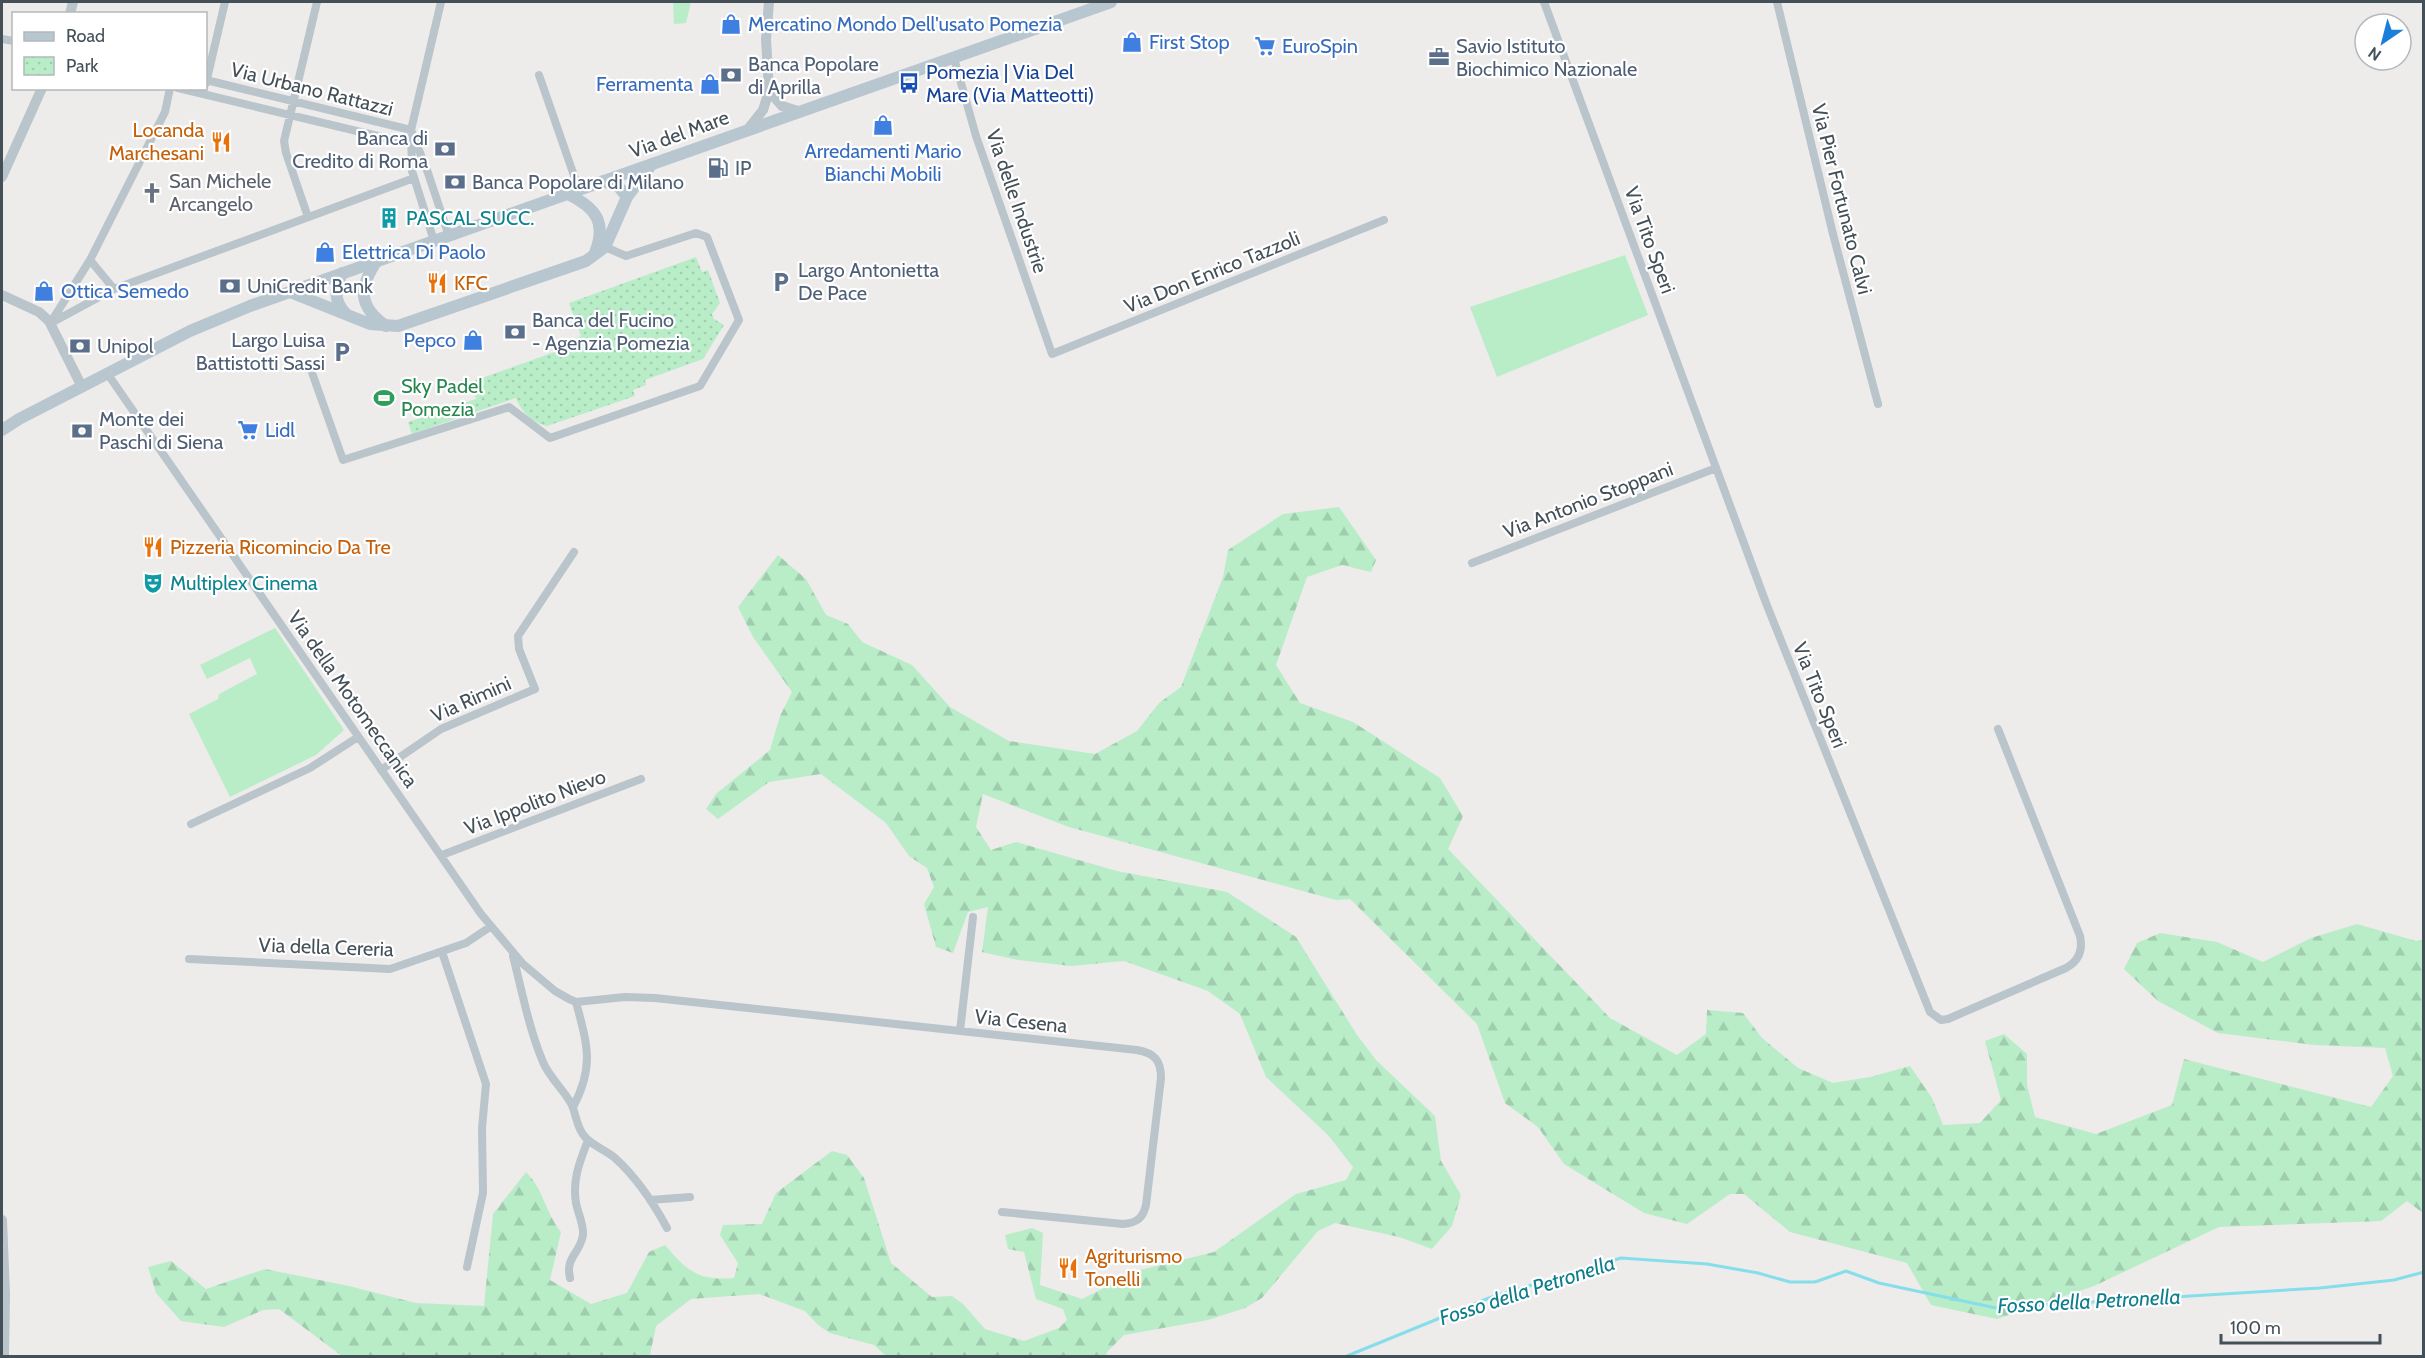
<svg xmlns="http://www.w3.org/2000/svg" width="2425" height="1358" font-family="Cabin,sans-serif">
  <defs>
    <pattern id="forest-firs" width="22" height="20" patternUnits="userSpaceOnUse" patternTransform="scale(1.5)"><rect width="22" height="20" fill="#b8edc8"/><path d="M5 1l3.5 6h-7zM16 11l3.5 6h-7z" fill="#9fcdae"/></pattern>
    <pattern id="park-dots" width="8" height="8" patternUnits="userSpaceOnUse" patternTransform="scale(1.5)"><rect width="8" height="8" fill="#b8edc8"/><path d="M2 2h.1M6 6h.1" fill="none" stroke="#9fcdae" stroke-width="1.8" stroke-linecap="round"/></pattern>
  </defs>
  <rect width="100%" height="100%" fill="#eeebeb"/>
  <path fill="#b8edc8" d="M673,2H691L686,23L674,24Z
    M1625,255L1648,315L1497,377L1470,307Z
    M275,628L344,730L316,755L230,797L189,714L218,699L219,694L257,674L250,658L207,679L200,665Z"/>
  <path fill="url(#forest-firs)" d="M1339,507L1376,560L1371,572L1342,565L1307,577L1276,665L1300,703L1353,722L1440,778L1463,816L1448,849L1610,1018L1677,1055L1706,1034L1707,1010L1743,1013L1762,1038L1798,1068L1833,1083L1870,1077L1910,1066L1932,1098L1943,1125L1980,1123L2001,1100L1985,1041L2004,1034L2027,1054V1085L2035,1117L2096,1134L2172,1105L2184,1059L2371,1107L2393,1076L2385,1048L2315,1045L2218,1033L2158,1001L2124,969L2137,943L2160,933L2217,942L2263,962L2311,938L2357,924L2416,941L2423,940V1213L2407,1201L2381,1221L2219,1227L2094,1286L1997,1319L1931,1305L1907,1263L1790,1232L1744,1194H1730L1687,1224L1644,1213L1564,1164L1538,1127L1505,1103L1477,1024L1350,899L1336,900L1069,827L983,794L976,827L991,850L1016,842L1117,871L1227,892L1296,937L1357,1035L1376,1060L1435,1116L1441,1161L1461,1195L1452,1226L1432,1249L1399,1237L1335,1223L1318,1231L1262,1298L1245,1308L1208,1320L1124,1335L1107,1352L1106,1356H886L874,1345L830,1333L818,1325L805,1311L759,1294L691,1299L656,1326L650,1355L342,1356L279,1309L263,1310L224,1327L181,1321L156,1293L148,1267L171,1261L206,1289L265,1269L349,1286L416,1303L484,1306L493,1214L526,1172C544,1190 545,1212 561,1232L550,1280L591,1304L627,1293L649,1252L665,1245C687,1271 698,1281 734,1278L738,1263L720,1235L723,1225L762,1224L776,1193L832,1151L847,1155L864,1178L891,1263L932,1297L952,1296L963,1304L985,1329L1024,1341L1059,1328L1067,1320L1063,1309L1036,1299L1024,1252L1008,1249L1005,1235L1032,1228L1043,1233L1040,1285L1082,1299L1140,1270L1214,1252L1296,1194L1346,1180L1353,1167L1328,1135L1266,1077L1240,1014L1208,991L1124,961L1071,966L1018,960L982,952L988,907L968,912L953,953L936,947L924,904L934,887L927,868L909,856L886,823L821,774L769,782L718,819L706,809L716,794L770,750L780,716L792,692L753,637L738,607L778,555L806,579L826,615L848,624L862,642L912,665L950,707L1009,741L1095,754L1137,731L1159,703L1181,687L1223,577L1228,550L1283,514Z"/>
  <path fill="url(#park-dots)" d="M696,257L702,272L708,270L720,303L712,314L714,319L724,325L703,359L645,380L646,385L633,390L635,396L547,426C533,423 521,412 516,398L412,434L408,422L476,399L471,382L571,346L569,341L581,336L569,303Z"/>
  <g fill="none" stroke-linecap="round" stroke-linejoin="round">
    <path stroke="#85deea" stroke-width="3" d="M1347,1356L1489,1298L1621,1258L1707,1264L1758,1273L1790,1282H1815L1846,1271L1879,1283L1996,1308L2320,1288L2394,1280L2424,1272"/>
    <path stroke="#b9c4cb" stroke-width="8" d="M1544,2L1766,603L1930,1012L1941,1020L1948,1019L2066,968C2079,961 2083,950 2080,936L1998,729
      M1777,2L1833,234L1878,404
      M2,39L14,41
      M954,58L976,136L1052,354L1384,220
      M539,75L579,190
      M206,80L411,130L428,173L449,236
      M206,83L225,2
      M178,88L411,144
      M308,217L286,153L284,141L317,2
      M434,241L412,171L411,130L441,2
      M90,260L114,289
      M51,322L90,260L165,112L170,88
      M51,323L114,289L414,178
      M310,367L343,460L509,407L550,438L700,386L739,320L707,237L696,233L626,256L605,247
      M107,373L481,914L523,964L555,991L569,999L576,1002L625,997L655,998L1137,1050C1154,1053 1161,1060 1161,1078L1146,1205C1143,1218 1137,1223 1123,1224L1002,1212
      M1472,563L1716,468
      M381,770L441,729L535,689L519,649L518,636L574,552
      M191,824L310,768L358,737
      M442,855L641,779
      M442,952L486,1084L482,1128L483,1193L467,1267
      M513,956C522,991 529,1029 543,1062C549,1078 570,1096 573,1108C577,1119 577,1128 585,1137C593,1146 606,1150 615,1158C636,1177 653,1202 667,1228
      M189,959L390,969L466,943L490,927
      M960,1031L973,917
      M573,1107C595,1066 587,1044 576,1002
      M650,1200L690,1197
      M570,1278C565,1257 580,1254 583,1235C584,1224 578,1214 576,1203C572,1180 580,1161 588,1140"/>
    <path stroke="#b9c4cb" stroke-width="10" d="M70,14L73,2
      M769,91L782,106L801,112
      M748,129L763,110L769,91L766,39L769,2
      M2,177L42,88
      M2,295L39,312L49,321L82,387
      M2,1220L5,1294L4,1356"/>
    <path stroke="#b8c6d0" stroke-width="12" d="M603,181L618,186L627,197
      M568,194C596,208 607,222 595,253
      M376,262C358,289 359,307 386,326
      M342,273C335,290 333,300 346,314
      M290,292L370,324L398,326L586,261L605,247L627,197L652,164
      M2,430L19,419L190,331L250,306L1111,2"/>
  </g>
  <defs>
    <g id="shop-bare" transform="scale(1.62)"><path d="M-5-2.5h2.3a2.7 3.5 0 0 1 5.4 0H5L5.5 6h-11ZM-1.5-2.5h3a1.5 2.3 0 0 0-3 0Z" fill="#3f7fe0" stroke="#fff" stroke-width="2.5" paint-order="stroke"/></g>
    <g id="supermarket-bare" transform="scale(1.62)"><path d="M-6-5.5h2.5l.6 2H6L4.5 2H-2.5L-4.4-4H-6ZM-1.5 3.2a1.3 1.3 0 1 0 .1 0ZM3 3.2a1.3 1.3 0 1 0 .1 0Z" fill="#3f7fe0" stroke="#fff" stroke-width="2.5" paint-order="stroke"/></g>
    <g id="office-bare" transform="scale(1.62)"><path d="M-6-3h4V-5.5h4V-3h4V5H-6ZM-1-4.5V-3h2v-1.5ZM-6 0V1H6V0Z" fill="#5c6f8a" stroke="#fff" stroke-width="2.5" paint-order="stroke"/></g>
    <g id="bank-bare" transform="scale(1.62)"><path d="M-6-4H6V4H-6ZM0-2.3a2.3 2.3 0 1 0 0 4.6a2.3 2.3 0 1 0 0-4.6Z" fill="#5c6f8a" stroke="#fff" stroke-width="2.5" paint-order="stroke"/></g>
    <g id="bus-bare" transform="scale(1.62)"><path d="M-5-6H5V4H4V6H2V4H-2V6H-4V4H-5ZM-3.5-4V0h7V-4ZM-3.5 1.2v1.5H-2V1.2ZM2 1.2v1.5H3.5V1.2Z" fill="#1a4fb4" stroke="#fff" stroke-width="2.5" paint-order="stroke"/></g>
    <g id="restaurant-bare" transform="scale(1.62)"><path d="M-5-6h1v4h1v-4h1v4h1v-4h1v5L-1.5 .5V6h-2V.5L-5-1ZM5-6V6H3V1.5H1.5Q1.5-4 5-6Z" fill="#e8710a" stroke="#fff" stroke-width="2.5" paint-order="stroke"/></g>
    <g id="fuel-bare" transform="scale(1.62)"><path d="M-5.5-6h7V0h2V4h1.3V-2.5L3-4.5l.8-.8L6-3V5H2.5V1h-1V6h-7ZM-4.2-4.7v3.2H.2V-4.7Z" fill="#5c6f8a" stroke="#fff" stroke-width="2.5" paint-order="stroke"/></g>
    <g id="church-bare" transform="scale(1.62)"><path d="M-1.2-6h2.4v3.5h3.3v2.4h-3.3V6h-2.4V-.1h-3.3v-2.4h3.3Z" fill="#6b7280" stroke="#fff" stroke-width="2.5" paint-order="stroke"/></g>
    <g id="building-bare" transform="scale(1.62)"><path d="M-4-6H4V6H1V3H-1V6H-4ZM-2.5-4.3h1.7v1.8h-1.7ZM.8-4.3h1.7v1.8H.8ZM-2.5-1h1.7V.8h-1.7ZM.8-1h1.7V.8H.8Z" fill="#0f9aa8" stroke="#fff" stroke-width="2.5" paint-order="stroke"/></g>
    <g id="parking-bare" transform="scale(1.62)"><path d="M-3.5-5.5H1a3.5 3.5 0 0 1 0 7H-1V5.5H-3.5ZM-1-3.4V-.6H.8a1.4 1.4 0 0 0 0-2.8Z" fill="#5c6f8a" stroke="#fff" stroke-width="2.5" paint-order="stroke"/></g>
    <g id="stadium-bare" transform="scale(1.62)"><path d="M0-5a6.5 5 0 1 0 0 10a6.5 5 0 1 0 0-10ZM-3.5-1.8h7v3.6h-7Z" fill="#2e9e5b" stroke="#fff" stroke-width="2.5" paint-order="stroke"/></g>
    <g id="theatre-bare" transform="scale(1.62)"><path d="M-5-5.5Q0-4 5-5.5V0Q5 5 0 6Q-5 5-5 0ZM-3.3-2.5H-1v1.5H-3.3ZM1-2.5H3.3v1.5H1ZM-2.8 1Q0 5.5 2.8 1Z" fill="#0f9aa8" stroke="#fff" stroke-width="2.5" paint-order="stroke"/></g>
  </defs>
  <g fill-rule="evenodd">
    <use href="#shop-bare" x="731" y="24"/>
    <use href="#shop-bare" x="1132" y="42"/>
    <use href="#supermarket-bare" x="1265" y="46"/>
    <use href="#office-bare" x="1439" y="57"/>
    <use href="#bank-bare" x="731" y="75"/>
    <use href="#bus-bare" x="909" y="83"/>
    <use href="#shop-bare" x="710" y="84"/>
    <use href="#shop-bare" x="883" y="125"/>
    <use href="#restaurant-bare" x="221" y="142"/>
    <use href="#bank-bare" x="445" y="149"/>
    <use href="#fuel-bare" x="718" y="168"/>
    <use href="#bank-bare" x="455" y="182"/>
    <use href="#church-bare" x="152" y="193"/>
    <use href="#building-bare" x="389" y="218"/>
    <use href="#shop-bare" x="325" y="252"/>
    <use href="#parking-bare" x="781" y="282"/>
    <use href="#restaurant-bare" x="437" y="283"/>
    <use href="#bank-bare" x="230" y="286"/>
    <use href="#shop-bare" x="44" y="291"/>
    <use href="#bank-bare" x="515" y="332"/>
    <use href="#shop-bare" x="473" y="340"/>
    <use href="#bank-bare" x="80" y="346"/>
    <use href="#parking-bare" x="342" y="352"/>
    <use href="#stadium-bare" x="384" y="398"/>
    <use href="#supermarket-bare" x="248" y="430"/>
    <use href="#bank-bare" x="82" y="431"/>
    <use href="#restaurant-bare" x="153" y="547"/>
    <use href="#theatre-bare" x="153" y="583"/>
    <use href="#restaurant-bare" x="1068" y="1268"/>
  </g>
  <g text-anchor="middle" dominant-baseline="central" stroke-width="4.5" stroke-linejoin="round" paint-order="stroke">
    <g font-size="20" fill="#366cbe" stroke="#fff" text-anchor="start">
      <text x="748" y="24">Mercatino Mondo Dell'usato Pomezia</text>
      <text x="1149" y="42">First Stop</text>
      <text x="1282" y="46">EuroSpin</text>
      <text x="693" y="84" text-anchor="end">Ferramenta</text>
      <text x="883" y="151" text-anchor="middle">Arredamenti Mario<tspan x="883" dy="23">Bianchi Mobili</tspan></text>
      <text x="342" y="252">Elettrica Di Paolo</text>
      <text x="61" y="291">Ottica Semedo</text>
      <text x="456" y="340" text-anchor="end">Pepco</text>
      <text x="265" y="430">Lidl</text>
    </g>
    <g font-size="20" fill="#4e5e75" stroke="#fff" text-anchor="start">
      <text x="1456" y="46">Savio Istituto<tspan x="1456" dy="23">Biochimico Nazionale</tspan></text>
      <text x="748" y="64">Banca Popolare<tspan x="748" dy="23">di Aprilla</tspan></text>
      <text x="428" y="138" text-anchor="end">Banca di<tspan x="428" dy="23">Credito di Roma</tspan></text>
      <text x="735" y="168">IP</text>
      <text x="472" y="182">Banca Popolare di Milano</text>
      <text x="798" y="270">Largo Antonietta<tspan x="798" dy="23">De Pace</tspan></text>
      <text x="247" y="286">UniCredit Bank</text>
      <text x="532" y="320">Banca del Fucino<tspan x="532" dy="23">- Agenzia Pomezia</tspan></text>
      <text x="325" y="340" text-anchor="end">Largo Luisa<tspan x="325" dy="23">Battistotti Sassi</tspan></text>
      <text x="97" y="346">Unipol</text>
      <text x="99" y="419">Monte dei<tspan x="99" dy="23">Paschi di Siena</tspan></text>
    </g>
    <g font-size="20" fill="#164399" stroke="#fff" text-anchor="start">
      <text x="926" y="72">Pomezia | Via Del<tspan x="926" dy="23">Mare (Via Matteotti)</tspan></text>
    </g>
    <g font-size="20" fill="#445058" stroke="#fff">
      <text transform="translate(312 89) rotate(14)">Via Urbano Rattazzi</text>
      <text transform="translate(679 134) rotate(-20)">Via del Mare</text>
      <text transform="translate(1842 199) rotate(76)">Via Pier Fortunato Calvi</text>
      <text transform="translate(1017 201) rotate(71)">Via delle Industrie</text>
      <text transform="translate(1650 240) rotate(70)">Via Tito Speri</text>
      <text transform="translate(1212 272) rotate(-22)">Via Don Enrico Tazzoli</text>
      <text transform="translate(1588 500) rotate(-21)">Via Antonio Stoppani</text>
      <text transform="translate(1820 695) rotate(68)">Via Tito Speri</text>
      <text transform="translate(353 699) rotate(55)">Via della Motomeccanica</text>
      <text transform="translate(471 699) rotate(-24)">Via Rimini</text>
      <text transform="translate(535 802) rotate(-21)">Via Ippolito Nievo</text>
      <text transform="translate(326 947) rotate(2)">Via della Cereria</text>
      <text transform="translate(1021 1021) rotate(6)">Via Cesena</text>
    </g>
    <g font-size="20" fill="#c56008" stroke="#fff" text-anchor="start">
      <text x="204" y="130" text-anchor="end">Locanda<tspan x="204" dy="23">Marchesani</tspan></text>
      <text x="454" y="283">KFC</text>
      <text x="170" y="547">Pizzeria Ricomincio Da Tre</text>
      <text x="1085" y="1256">Agriturismo<tspan x="1085" dy="23">Tonelli</tspan></text>
    </g>
    <g font-size="20" fill="#5b616d" stroke="#fff" text-anchor="start">
      <text x="169" y="181">San Michele<tspan x="169" dy="23">Arcangelo</tspan></text>
    </g>
    <g font-size="20" fill="#0d838f" stroke="#fff" text-anchor="start">
      <text x="406" y="218">PASCAL SUCC.</text>
      <text x="170" y="583">Multiplex Cinema</text>
    </g>
    <g font-size="20" fill="#27864d" stroke="#fff" text-anchor="start">
      <text x="401" y="386">Sky Padel<tspan x="401" dy="23">Pomezia</tspan></text>
    </g>
    <g font-size="21" font-style="italic" fill="#0e7e8c" stroke="#fff">
      <text transform="translate(1527 1290) rotate(-18)">Fosso della Petronella</text>
      <text transform="translate(2089 1301) rotate(-3)">Fosso della Petronella</text>
    </g>
  </g>
  <rect width="2425" height="1358" fill="none" stroke="#445058" stroke-width="6"/>
  <rect x="12" y="12" width="195" height="78" fill="#ffffff" stroke="#b4b9bc" stroke-width="1.5"/>
  <rect x="24" y="32" width="30" height="9" fill="#b8c6d0" stroke="#b4b9bc" stroke-width="1.5"/>
  <text x="66" y="42" font-size="18" fill="#445058">Road</text>
  <rect x="24" y="57" width="30" height="18" fill="url(#park-dots)" stroke="#b4b9bc" stroke-width="1.5"/>
  <text x="66" y="72" font-size="18" fill="#445058">Park</text>
  <g transform="translate(2383 42) rotate(215)"><circle r="28" fill="#ffffff" stroke="#b4b9bc" stroke-width="1.5"/>
  <path d="M0-4.5L10 22L0 15L-10 22Z" fill="#1a7fd9"/>
  <text y="-9" font-size="16" font-weight="bold" text-anchor="middle" fill="#445058">N</text>
  </g>
  <path d="M2221 1334v9h159v-9" fill="none" stroke="#445058" stroke-width="3"/>
  <text x="2230" y="1334" font-size="18" fill="#445058" stroke="#ffffff" stroke-width="4.5" paint-order="stroke">100 m</text>
</svg>
